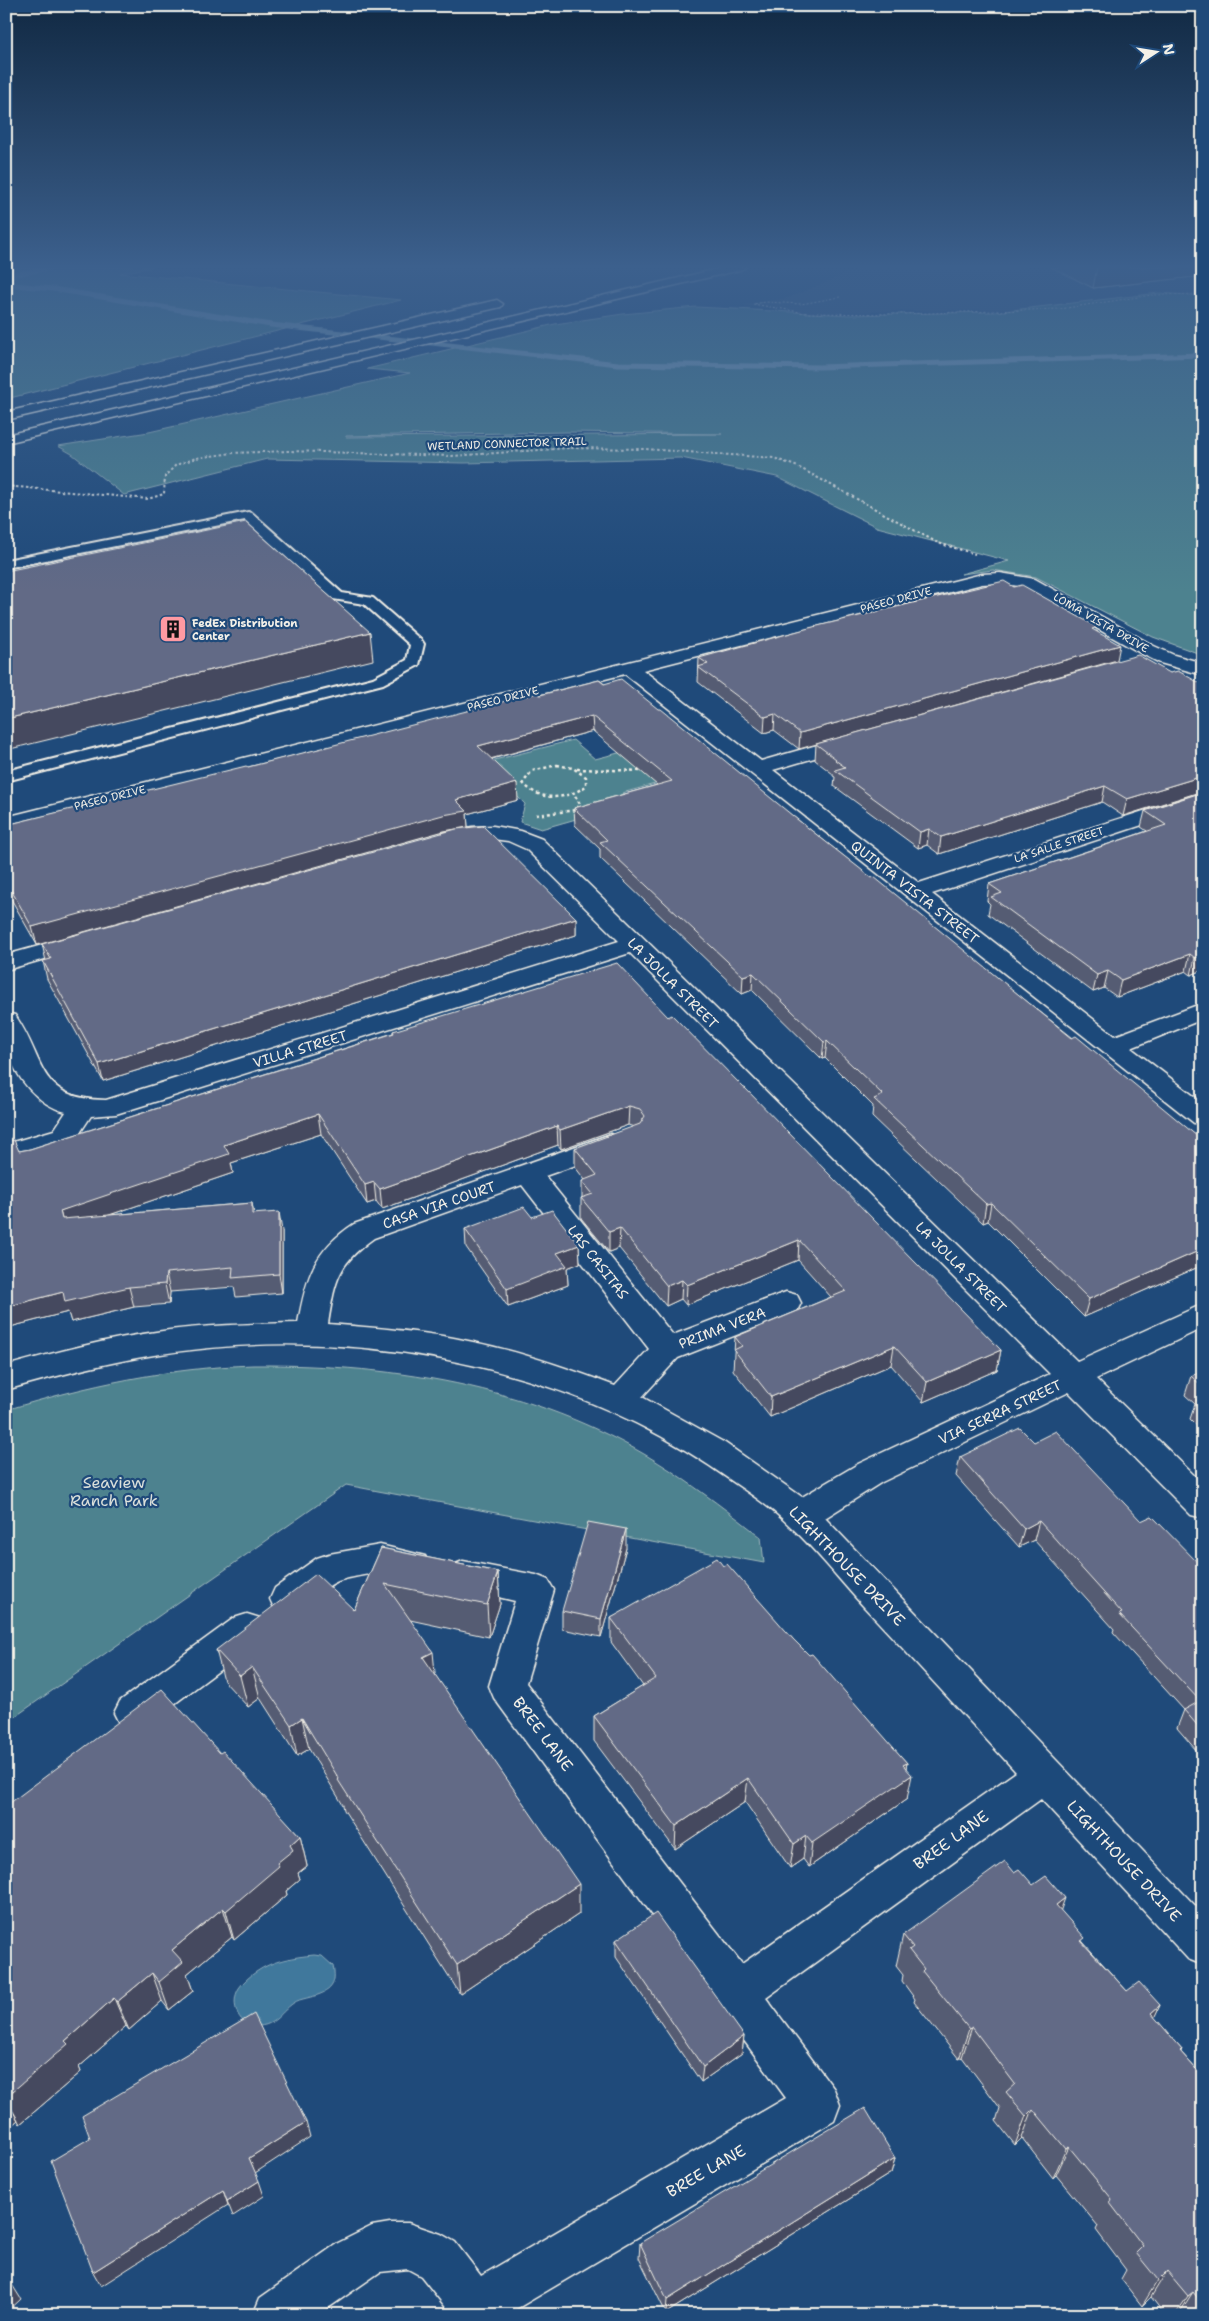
<svg xmlns="http://www.w3.org/2000/svg" width="1209" height="2321" font-family="'Shantell Sans',sans-serif">
  <rect width="100%" height="100%" fill="#1f4a7a"/>
  <filter id="ink" filterUnits="userSpaceOnUse"><feTurbulence type="fractalNoise" baseFrequency=".02" numOctaves="2"/><feDisplacementMap in="SourceGraphic" scale="10" xChannelSelector="R" yChannelSelector="G"/><feConvolveMatrix kernelMatrix="1 2 1 2 8 2 1 2 1" color-interpolation-filters="sRGB"/></filter>
  <g filter="url(#ink)">
    <path fill="#33547e" d="M862,267H1203V294L1152,295L1034,309L810,313L743,305L788,298Z"/>
    <path fill="#4e828f" stroke="#a1babc" fill-rule="evenodd" d="M6,267H152L120,273L401,300L6,399Z
      M1159,293L1203,296V655L1153,637L1036,577L993,570L961,574L1009,561L877,527L777,477L681,458L464,463L267,459L124,495L72,454L58,446L149,432L410,373L367,369L555,324L623,314L696,307L849,315L995,312ZM567,432L722,434L346,437V436Z
      M688,735L725,765L622,793L632,803L541,829L520,822L525,804L483,763L573,740L595,759Z
      M253,1365C400,1364 544,1388 670,1470C701,1491 732,1514 761,1537L764,1563L346,1485L6,1723V1410C88,1385 168,1368 253,1365Z"/>
    <path fill="#40789c" stroke="#88a8ba" d="M314,1955L322,1956L333,1966C339,1991 323,1994 303,1999C284,2003 280,2025 259,2026C239,2028 229,2004 239,1988C243,1982 250,1976 256,1972C273,1960 294,1957 314,1955Z"/>
    <g fill="none" stroke-linecap="round" stroke-linejoin="round">
      <path stroke="#88a8ba" stroke-width="5" d="M6,276L54,267
        M6,284L53,289L271,325L618,364L819,367L1203,355"/>
      <g stroke="#f4f1e8" stroke-width="4">
        <path id="service" d="M248,512L252,513L342,593L373,598L422,641L424,644L419,665L383,684L6,781V771L373,678L407,660L410,645L364,604L333,599L245,520L6,568V560Z"/>
      </g>
      <g stroke="#f4f1e8" stroke-width="3">
        <path id="minor" d="M1000,573L1035,579L1154,646L1174,655L1203,663V675L1160,663L1142,654L1024,587L1000,583L982,584L643,670L761,761L852,735L859,737L862,741L859,745L773,770L919,883L1203,792V805L932,894L1115,1036L1203,1003V1019L1131,1048L1203,1103V1125L1194,1123L625,674L6,830V817L982,574Z
          M493,826L521,831L542,839L1077,1361L1203,1304V1328L1096,1379L1203,1484V1518L1191,1515L1069,1392L882,1482L825,1518L1203,1914V1965L1188,1959L1041,1799L766,1998L834,2089L840,2105L834,2121L506,2315H452L421,2276L408,2269L380,2272L318,2315H253L260,2298L338,2243L372,2226L390,2223H408L441,2234L455,2242L481,2276L786,2098L494,1698L489,1686L515,1601L451,1586L446,1576L451,1566L463,1561L536,1575L548,1580L554,1590L526,1683L742,1964L1016,1772C966,1717 916,1662 865,1608C840,1581 817,1551 790,1526C767,1503 737,1485 710,1466C552,1360 342,1324 154,1355C104,1363 55,1376 6,1390V1366C56,1352 105,1339 156,1332C203,1325 251,1324 298,1323C306,1278 314,1250 354,1224L611,1134L621,1137L625,1143L621,1149L545,1176L673,1335L786,1292L797,1295L801,1303L797,1311L678,1358L642,1397L725,1443L802,1497L858,1464L1050,1374L630,953L116,1114L91,1116L74,1142L6,1161V1144L54,1130L66,1112C38,1105 14,1077 7,1048C4,1038 6,1023 6,1013L15,1015C47,1061 35,1099 106,1100L619,941L526,849L508,841L493,839L472,840L451,845L443,843L440,838L443,833L472,827ZM522,1185L649,1349L615,1386C568,1368 521,1352 473,1342C425,1331 377,1328 328,1324C335,1281 337,1264 374,1238Z
          M79,935L87,937L91,942L87,947L6,970V955Z
          M380,1545L425,1556L430,1566L425,1576C406,1583 398,1574 380,1573C372,1573 346,1578 338,1581C314,1591 306,1620 275,1610L270,1599L275,1588L317,1558L329,1554Z
          M247,1614L260,1618L265,1629L260,1640L146,1725L133,1730L120,1725L114,1713L120,1701L234,1618Z"/>
      </g>
      <g stroke="#f4f1e8" stroke-width="3">
        <path id="motorway" d="M726,267H746L740,270L6,443V435Z
          M497,300L503,304L501,307L6,420V412Z"/>
      </g>
      <path stroke="#f4f1e8" stroke-width="1" stroke-dasharray="2 2" stroke-linecap="butt" d="M840,297L801,304L766,302L753,304L806,313L898,314L1060,309L1152,295L1203,294"/>
      <path stroke="#f4f1e8" stroke-width="2" stroke-dasharray="2.5 2.5" stroke-linecap="butt" d="M6,486L148,499L164,494L165,476L176,465L196,458L233,453L289,451L452,456L569,448L645,449L774,458L798,467L938,543L975,554"/>
      <path stroke="#f4f1e8" stroke-width="2.5" stroke-dasharray="3 3" stroke-linecap="butt" d="M557,765L573,768L586,777V786C566,800 540,802 523,783L532,771Z
        M577,769L644,771
        M536,815L576,810L580,804L574,794"/>
      <use href="#service" fill="#1f4a7a" fill-rule="evenodd"/>
      <use href="#minor" fill="#1f4a7a" fill-rule="evenodd"/>
      <use href="#motorway" fill="#1f4a7a" fill-rule="evenodd"/>
    </g>
    <path fill="#545b73" stroke="#f4f1e8" d="M1051,267H1203V276L1093,288Z
      M1097,631L1117,660L799,749L774,730L764,733L698,682L699,658Z
      M1170,673L1203,685V791L1123,816L1102,802L939,854L927,845L918,848L834,786L835,777L833,776V774L815,760L816,744Z
      M599,680L798,820L1203,1141V1265L1084,1317L988,1221L983,1223L872,1117L873,1106L825,1058L822,1059L752,990L742,994L600,858V849L575,825L574,808L657,785L593,731L492,759L518,800L467,814L468,827L444,831L37,945L6,890V825L248,767Z
      M1203,792V970L1191,975L1186,971L1117,997L1104,988L1093,992L988,914L990,904L987,901L989,884L1147,831L1141,827L1145,811Z
      M576,918V935L103,1081L47,979L43,961H46L42,944Z
      M668,1017L1001,1350L997,1370L923,1402L891,1365L770,1417L733,1370L735,1337L831,1297L798,1260L686,1305L681,1299L666,1306L619,1248L609,1252L581,1218V1198L582,1197V1181L585,1180L575,1167V1148L634,1127L628,1125L561,1149L558,1145L382,1209L376,1201L367,1204L321,1134L231,1163L233,1173L109,1215L252,1203L254,1214L282,1231V1293L236,1297L234,1287L170,1292L169,1304L134,1307L71,1322L68,1312L6,1328V1126L11,1141L19,1151L30,1149L393,1033V1031Z
      M1202,1040H1203V1063L1197,1058Z
      M1203,1066V1076L1200,1074Z
      M532,1217L579,1245L580,1263L567,1268L568,1285L508,1307L466,1247L465,1229Z
      M1203,1371V1432L1190,1419L1195,1404L1185,1395L1191,1376Z
      M1034,1442L1203,1568V1758L1177,1728L1184,1710L1113,1632L1114,1629L1034,1540L1019,1547L956,1476L960,1457Z
      M381,1548L498,1572L500,1604L489,1637L410,1620L435,1675L579,1914L460,1994L344,1810L343,1805L309,1749L297,1756L260,1698L248,1707L224,1681L216,1650L354,1610Z
      M626,1548L601,1637L562,1629V1611Z
      M723,1566L793,1639L907,1763L906,1768L907,1799L809,1867L803,1859L790,1868L745,1802L675,1849L594,1741V1716L643,1686L611,1642V1618Z
      M220,1753L300,1836L307,1866L298,1873L300,1879L286,1891L287,1895L234,1940L232,1937L187,1974L193,1991L169,2010L162,2001L129,2030L126,2026L79,2067L81,2072L20,2124L18,2120L6,2130V1806Z
      M1014,1872L1033,1885L1060,1910L1083,1942L1127,1991L1160,2005L1154,2017L1182,2049L1181,2052L1203,2077V2315H1165L1151,2297L1142,2306L1121,2279L1126,2270L1096,2230L1098,2226L1056,2175L1053,2178L1022,2138L1015,2145L996,2121L1000,2108L962,2057L959,2059L914,2002L915,1999L902,1981L903,1975L896,1966L903,1935Z
      M616,1940L744,2036L742,2053L701,2082L616,1957Z
      M895,2158L891,2173L666,2313L639,2258L640,2243Z"/>
    <path fill="#454a5e" stroke="#f4f1e8" d="M1097,267H1203V276L1093,288Z
      M370,632L373,660L6,750V719Z
      M1120,645L1117,660L799,749L800,733Z
      M775,714L774,730L764,733L765,717Z
      M592,716L593,731L479,762L478,746Z
      M1203,776V791L1123,816L1127,799Z
      M517,783L518,800L467,814L468,827L444,831L37,945L32,927L456,800Z
      M1105,786L1102,802L939,854L941,837Z
      M929,829L927,845L918,848L920,832Z
      M576,918V935L103,1081L99,1064Z
      M1190,954L1186,971L1117,997L1121,980Z
      M1203,955V970L1191,975L1195,958Z
      M1108,971L1104,988L1093,992L1097,975Z
      M753,973L752,990L742,994L743,976Z
      M827,1041L825,1058L822,1059L824,1042Z
      M629,1106L628,1125L561,1149L560,1130Z
      M318,1114L321,1134L231,1163L233,1173L65,1230L60,1211L224,1145Z
      M6,1126L11,1141L6,1143Z
      M557,1126L558,1145L382,1209L380,1189Z
      M374,1182L376,1201L367,1204L365,1185Z
      M991,1203L988,1221L983,1223L986,1204Z
      M279,1212L282,1231V1293L279,1274Z
      M620,1228L619,1248L609,1252V1232Z
      M799,1240L798,1260L686,1305L687,1285Z
      M579,1245L580,1263L567,1268L568,1285L508,1307L507,1289L557,1253Z
      M1203,1249V1265L1084,1317L1089,1299Z
      M166,1273L170,1292L169,1304L165,1284Z
      M682,1280L681,1299L666,1306L667,1286Z
      M129,1287L134,1307L71,1322L68,1312L6,1328V1307L63,1292Z
      M894,1346L891,1365L770,1417L771,1397Z
      M1001,1350L997,1370L923,1402L927,1382Z
      M1039,1521L1034,1540L1019,1547L1024,1529Z
      M626,1529V1548L601,1637V1619Z
      M498,1572L500,1604L489,1637L487,1605Z
      M433,1652L436,1683L423,1657Z
      M252,1667L260,1698L248,1707L240,1676Z
      M302,1718L309,1749L297,1756L291,1725Z
      M907,1763L903,1781L912,1775L907,1799L809,1867L812,1843L903,1765Z
      M748,1778L745,1802L675,1849L676,1826Z
      M300,1836L307,1866L298,1873L300,1879L286,1891L287,1895L234,1940L226,1911L277,1863L290,1845Z
      M806,1836L803,1859L790,1868L794,1844Z
      M579,1884V1914L460,1994L457,1965Z
      M1065,1898L1054,1929L1056,1905Z
      M223,1908L232,1937L187,1974L193,1991L169,2010L159,1982L172,1950Z
      M152,1973L162,2001L129,2030L117,2002Z
      M114,1998L126,2026L79,2067L81,2072L20,2124L6,2099V2097L65,2041Z
      M1160,2005L1146,2036L1151,2013Z
      M972,2027L962,2057L959,2059L969,2029Z
      M744,2036L742,2053L701,2082L703,2067Z
      M6,2099L18,2120L6,2130Z
      M1033,2109L1022,2138L1015,2145L1026,2116Z
      M306,2122L310,2137L255,2173L249,2158Z
      M1069,2147L1056,2175L1053,2178L1066,2149Z
      M895,2158L891,2173L666,2313L667,2300Z
      M259,2181L264,2196L233,2216L227,2201Z
      M223,2190L228,2205L101,2286L93,2272Z
      M1167,2271L1151,2297L1142,2306L1158,2280Z
      M6,2275L21,2299L6,2313L7,2277Z
      M1193,2292L1178,2315H1175L1188,2296Z"/>
    <path fill="#626a86" stroke="#f4f1e8" d="M246,522L370,632L6,719V571Z
      M1004,581L1014,587L1022,585L1097,627L1092,629L1120,645L800,733L775,714L765,717L698,667L708,664L699,658L809,628Z
      M1138,655L1170,673L1178,671L1203,685V776L1127,799L1105,786L941,837L929,829L920,832L835,770L845,767L835,760L836,759L816,744Z
      M621,679L658,709H661L798,820L872,878L874,877L1072,1038L1076,1036L1203,1141V1249L1089,1299L991,1203L986,1204L874,1099L883,1095L827,1041L824,1042L753,973L743,976L600,842L607,840L574,808L672,781L592,716L478,746L517,783L456,800L467,811L443,815L32,927L6,881V825L246,766L248,767L537,693L540,695L599,680L604,684Z
      M1203,792V955L1195,958L1190,954L1121,980L1108,971L1097,975L991,897L1002,893L989,884L1166,825L1145,811Z
      M483,826L576,918L99,1064L43,961L51,959L42,944L456,829Z
      M617,963L668,1017L672,1015L744,1088H745L1001,1350L927,1382L894,1346L771,1397L734,1350L742,1346L735,1337L846,1291L799,1240L687,1285L682,1280L667,1286L620,1228L609,1232L581,1198L593,1194L582,1181L597,1175L575,1148L640,1124L645,1116L640,1109L629,1106L560,1130L557,1126L380,1189L374,1182L365,1185L318,1114L224,1145L229,1154L60,1211L62,1219L252,1203V1214L279,1212V1274L232,1278L233,1267L166,1273L165,1284L129,1287L65,1302L63,1292L6,1307V1142L14,1140L19,1151L30,1149L394,1033L393,1031Z
      M524,1207L532,1217L552,1210L579,1245L557,1253L567,1266L507,1289L465,1229Z
      M1203,1371V1387L1191,1376Z
      M1203,1397V1407L1196,1400Z
      M1020,1428L1034,1442L1056,1431L1141,1521L1152,1516L1203,1568V1732L1184,1710L1200,1701L1119,1614L1122,1613L1039,1521L1024,1529L960,1457Z
      M588,1522L626,1529L601,1619L562,1611Z
      M381,1548L498,1572L487,1605L385,1584L433,1652L423,1657L579,1884L457,1965L338,1780L339,1779L302,1718L291,1725L252,1667L240,1676L216,1650L316,1574L354,1610Z
      M717,1558L723,1566L727,1564L793,1639L809,1655L812,1654L907,1763L903,1765L912,1775L812,1843L806,1836L794,1844L748,1778L676,1826L594,1716L656,1678L611,1618Z
      M162,1689L220,1753L223,1751L300,1836L290,1845L293,1850L277,1863L279,1866L226,1911L223,1908L172,1950L183,1962L159,1982L152,1973L117,2002L114,1998L65,2041L68,2044L6,2097V1806Z
      M1005,1861L1014,1872L1019,1869L1033,1885L1046,1876L1065,1898L1056,1905L1085,1938L1081,1941L1127,1991L1139,1982L1160,2005L1151,2013L1182,2049L1180,2051L1203,2077V2305L1193,2292L1188,2296L1167,2271L1158,2280L1136,2253L1143,2246L1110,2203L1112,2199L1069,2147L1066,2149L1033,2109L1026,2116L1006,2092L1015,2084L972,2027L969,2029L922,1971L924,1969L909,1950L913,1947L903,1935Z
      M656,1913L744,2036L703,2067L616,1940Z
      M254,2014L306,2122L249,2158L259,2181L227,2201L223,2190L93,2272L51,2161L90,2138L82,2116Z
      M865,2108L895,2158L667,2300L640,2243Z"/>
  </g>
  <linearGradient id="sky" x2="0" y2="1"><stop stop-color="#112943"/><stop offset="0.45" stop-color="#3c608d"/><stop offset="1" stop-color="#3c608d" stop-opacity="0"/></linearGradient>
  <rect width="1209" height="592" fill="url(#sky)"/>
  <defs>
    <g id="building-square" transform="scale(1.4375)"><rect x="-9" y="-9" width="18" height="18" rx="4" fill="#ff9aa2" stroke="#1f4a7a"/><path d="M-4-6H4V6H1V3H-1V6H-4ZM-2.5-4.3h1.7v1.8h-1.7ZM.8-4.3h1.7v1.8H.8ZM-2.5-1h1.7V.8h-1.7ZM.8-1h1.7V.8H.8Z" fill="#111"/></g>
  </defs>
  <g fill-rule="evenodd">
    <use href="#building-square" x="173" y="629"/>
  </g>
  <g text-anchor="middle" dominant-baseline="central" stroke-width="4.5" stroke-linejoin="round" paint-order="stroke">
    <g font-size="11" fill="#f4f1e8" stroke="#1f4a7a">
      <text transform="translate(507 444) rotate(-2)">WETLAND CONNECTOR TRAIL</text>
      <text transform="translate(896 600) rotate(-15)">PASEO DRIVE</text>
      <text transform="translate(1101 623) rotate(30)">LOMA VISTA DRIVE</text>
      <text transform="translate(503 699) rotate(-14)">PASEO DRIVE</text>
      <text transform="translate(110 798) rotate(-14)">PASEO DRIVE</text>
      <text transform="translate(1059 845) rotate(-18)">LA SALLE STREET</text>
    </g>
    <g font-size="11" font-weight="bold" fill="#f4f1e8" stroke="#1f4a7a" text-anchor="start">
      <text x="192" y="623">FedEx Distribution<tspan x="192" dy="13">Center</tspan></text>
    </g>
    <g font-size="14" fill="#f4f1e8" stroke="#1f4a7a">
      <text transform="translate(915 892) rotate(38)">QUINTA VISTA STREET</text>
      <text transform="translate(673 983) rotate(45)">LA JOLLA STREET</text>
      <text transform="translate(300 1049) rotate(-17)">VILLA STREET</text>
      <text transform="translate(439 1205) rotate(-19)">CASA VIA COURT</text>
      <text transform="translate(598 1262) rotate(52)">LAS CASITAS</text>
      <text transform="translate(961 1267) rotate(45)">LA JOLLA STREET</text>
      <text transform="translate(722 1328) rotate(-21)">PRIMA VERA</text>
      <text transform="translate(1000 1412) rotate(-25)">VIA SERRA STREET</text>
    </g>
    <g font-size="16" fill="#dbe0db" stroke="#1f4a7a">
      <text x="114" y="1482">Seaview<tspan x="114" dy="18">Ranch Park</tspan></text>
    </g>
    <g font-size="16" fill="#f4f1e8" stroke="#1f4a7a">
      <text transform="translate(847 1566) rotate(46)">LIGHTHOUSE DRIVE</text>
      <text transform="translate(543 1734) rotate(53)">BREE LANE</text>
      <text transform="translate(951 1840) rotate(-36)">BREE LANE</text>
      <text transform="translate(1124 1861) rotate(47)">LIGHTHOUSE DRIVE</text>
      <text transform="translate(706 2171) rotate(-30)">BREE LANE</text>
    </g>
  </g>
  <rect width="1209" height="2321" fill="none" stroke="#1f4a7a" stroke-width="25"/>
  <rect x="12" y="12" width="1184" height="2296" fill="none" stroke="#f4f1e8" stroke-width="2" filter="url(#ink)"/>
  <g transform="translate(1156 52) rotate(78)" stroke="#1f4a7a" stroke-width="4" paint-order="stroke">
  <path d="M0-4L9 19L0 12L-9 19Z" fill="#f4f1e8"/>
  <text y="-8" font-size="14" font-weight="bold" text-anchor="middle" fill="#f4f1e8">N</text>
  </g>
</svg>
